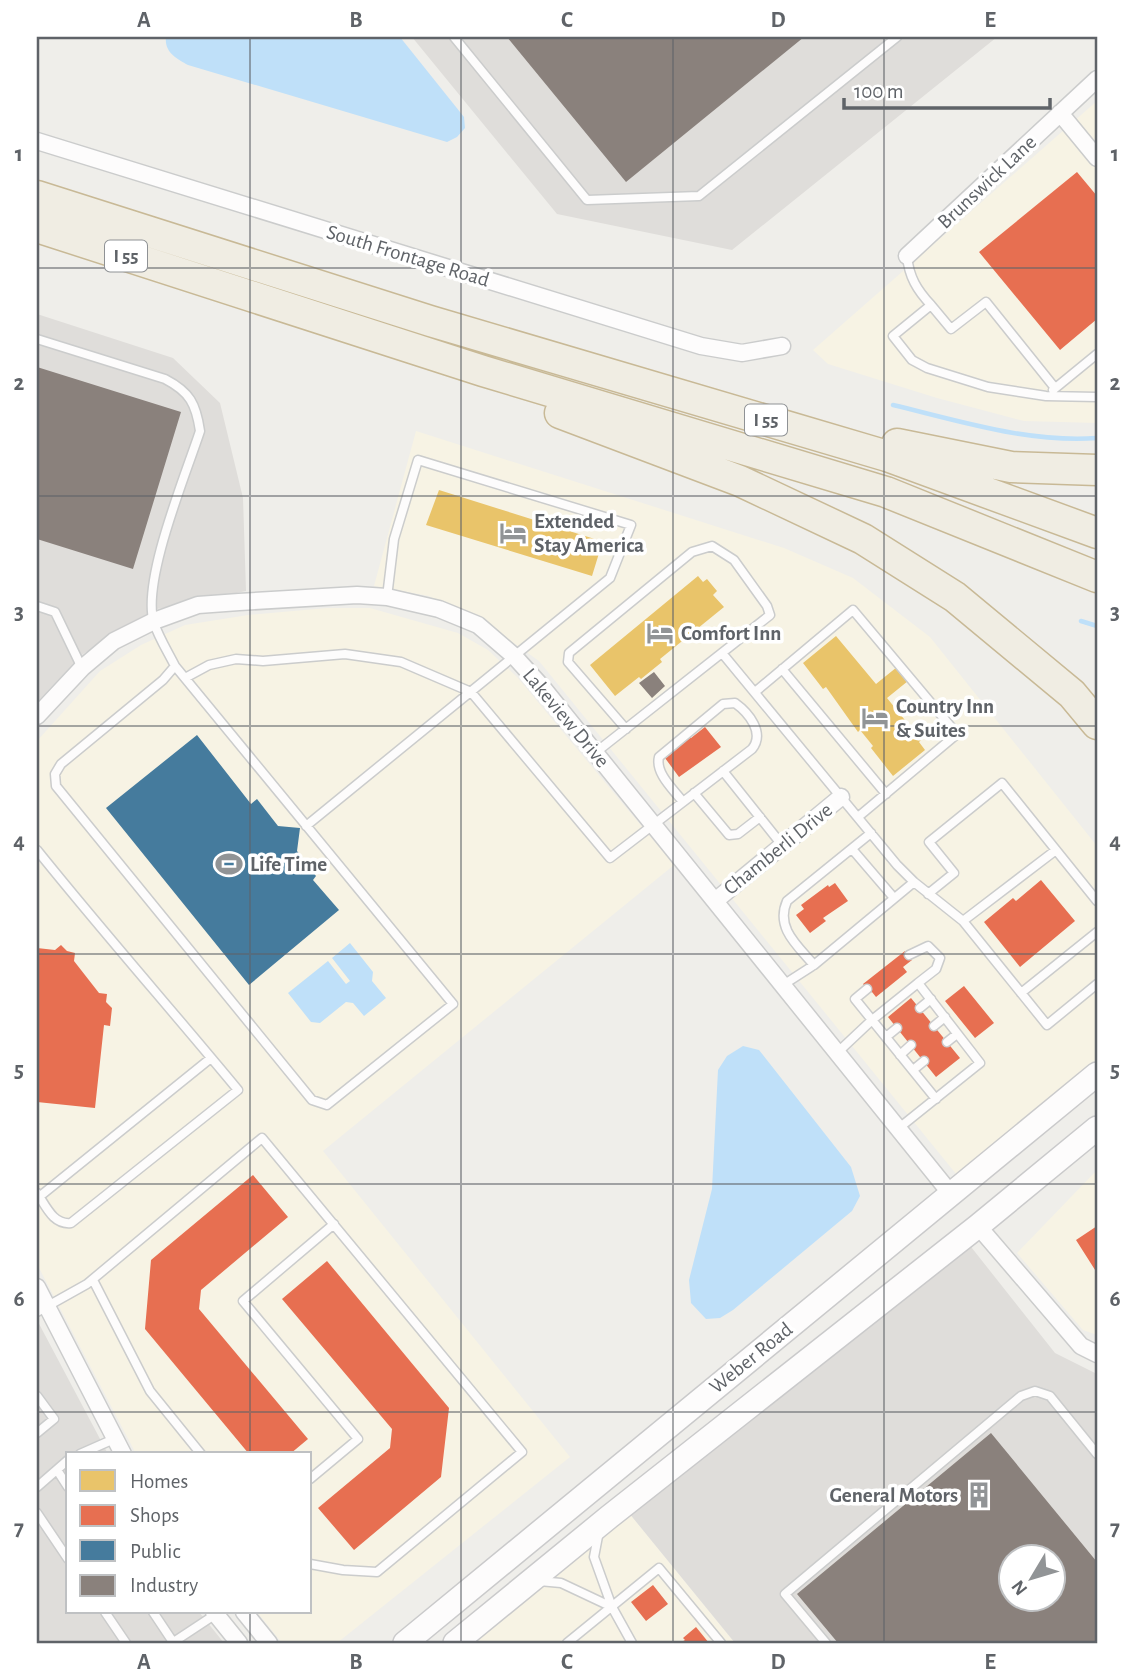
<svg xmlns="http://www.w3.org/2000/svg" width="1134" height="1680" font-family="'Alegreya Sans',sans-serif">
  <rect width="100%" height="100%" fill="#efeeea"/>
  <path fill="#f7f3e4" d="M1097,101V423L1024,421L937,398L828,364L813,350Z
    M416,431L784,548L853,578L930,637L1097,846V1071L961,1180L539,661L515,644L429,596L374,586Z
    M327,608H370L458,633L488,650L517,677L674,865L323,1151L570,1457L337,1643H282L257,1612H310V1454H136L37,1264V741L100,671L141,645L185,625L248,615Z
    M1097,1170V1335L1083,1330L1017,1253Z
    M629,1513L735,1643H468Z"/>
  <path fill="#dfddda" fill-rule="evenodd" d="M412,37H997L732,250L557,214Z
    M37,314L173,358L220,403L243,498L246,591L157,609L83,654L37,702Z
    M964,1238L1055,1353L1097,1374V1643H735L629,1513ZM1012,1558H1054V1600H1012Z
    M37,1320L108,1454H68V1612H199L224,1643H37Z"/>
  <path fill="#bfe0f9" d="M166,37H400L464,117L465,128L457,137L447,142L188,65C177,59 164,52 166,37Z
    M350,943L373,972L372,981L386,998L364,1016L353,1003L346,1002L320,1023L311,1022L288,993L328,961L346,984L350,981L332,958Z
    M743,1046L759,1050L851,1167L860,1196L852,1211L733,1310L720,1318L706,1319L691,1303L689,1280L712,1189L718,1070L727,1056Z"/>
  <path fill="#e9c46a" d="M439,490L601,541L598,550H600L592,576L426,525Z
    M698,576L703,582L707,579L717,591L713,595L724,607L660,659L662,662L641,679L639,677L615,696L590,665Z
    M836,636L876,684L897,667L908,681L887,698L921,740L919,742L925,750L893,776L871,748L873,746L860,730L858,732L826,687L823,689L803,663Z"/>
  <path fill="#e76f51" d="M1077,172L1097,196V319L1060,350L979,252Z
    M705,727L721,747L679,777L665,758L671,754L668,751L689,735L691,738Z
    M1041,880L1075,921L1020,967L984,922L1013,898L1016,901Z
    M835,883L848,901L823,918L826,921L810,933L796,915L804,909L801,905L828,885L829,887Z
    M61,945L67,951L75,953L74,961L99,993L107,994L106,1002L112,1008L110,1026L104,1025L95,1108L37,1102V948L55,950Z
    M905,951L912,960L903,967L907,972L876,997L872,992L870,993L863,984Z
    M964,986L994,1023L975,1038L945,1001Z
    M911,998L960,1058L936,1077L888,1017Z
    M253,1175L288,1217L201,1290L199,1309L308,1439L290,1454H249L145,1329L151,1260Z
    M1097,1226V1273L1076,1240Z
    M327,1261L449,1408L441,1477L354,1550L318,1508L390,1448L392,1429L282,1299Z
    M653,1585L668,1604L646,1621L631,1602Z
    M696,1627L709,1643H680L685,1640L683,1638Z"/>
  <path fill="#457b9d" d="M197,735L251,804L257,799L278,826L300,828L297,851L316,876L313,880L339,910L249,985L106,808Z"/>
  <path fill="#8a817c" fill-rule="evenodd" d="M507,37H804L626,182Z
    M37,367L181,412L133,569L37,539Z
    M654,672L665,686L652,698L639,683Z
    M991,1433L1097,1562V1643H838L797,1594ZM1012,1558H1054V1600H1012Z"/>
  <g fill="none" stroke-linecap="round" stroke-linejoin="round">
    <path stroke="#bfe0f9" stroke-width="4.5" d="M893,405C960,421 1028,443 1097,438
      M1081,621L1097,626"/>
    <g stroke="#cbcccc" stroke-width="11">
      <path id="lane" d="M454,37L587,200L699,196L897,37
        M907,256C909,277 917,290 931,305L893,336L912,360L927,368L988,387L1046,396L1097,397
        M931,305L951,329L986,302L1055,388
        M37,339L165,379C190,392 196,404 200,431C186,474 141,582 154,623C159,638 168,652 175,666L453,1004L327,1105L312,1100L56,786L55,774L61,764L163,680L175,666
        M1053,390L1097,354
        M37,606L55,612L82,668
        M722,653L897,865L914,882L963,921L1047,1025L1097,984
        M782,669L886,794
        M185,678L209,665L236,659L263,661L345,654L401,662L471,692L610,858L752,749C765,733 749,713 735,703L723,704L659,757C655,773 673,789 683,802
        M755,692L853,610L957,734L858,817
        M595,753L770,615L767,606L734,560L712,546L692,552L569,653L568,662L626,729
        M723,771L782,845
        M694,793L729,835L738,834L760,817
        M306,826L610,578L631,525L418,460L394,539L387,597
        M852,849L894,898
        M37,850C102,931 171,1009 238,1090L71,1223C53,1225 46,1206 37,1193
        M928,894L954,873L929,842L1002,783L1097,901
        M963,921L1056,850
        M909,955L928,946L940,958L936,969L918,983
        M814,965C798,946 775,928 787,901L871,833
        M783,985L814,965L914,882
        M867,989L855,999L936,1099
        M1021,993L1097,932
        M920,1008L931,999
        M934,1026L945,1017
        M886,1037L897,1028
        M947,1042L957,1034
        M838,1052L872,1020L918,983L980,1063L899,1128
        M900,1055L911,1045
        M913,1070L924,1061
        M39,1197L211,1058
        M93,1280L150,1391L201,1454
        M37,1312L87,1284L262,1138L522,1452L377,1572L343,1570L310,1564
        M37,1396L54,1419L37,1433
        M80,1454L114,1439
        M57,1470L68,1487
        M310,1479L358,1439L243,1301L334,1224
        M37,1487L68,1460
        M37,1513L68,1559
        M599,1531L594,1557L612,1607L632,1643
        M539,1581L561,1583L612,1607
        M105,1612L126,1643
        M153,1612L173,1642
        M172,1643L216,1614
        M567,1643L659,1568L721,1643
        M826,1643L785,1594L1021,1396L1035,1391L1050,1396L1097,1454"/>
    </g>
    <g stroke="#cbcccc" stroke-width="19">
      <path id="street" d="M1060,113L1097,158
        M37,141L701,346L742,353L782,346
        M907,256L1097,79
        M37,716L82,668L114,641L154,621L198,605L239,602L357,595L387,597L439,609L478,625L514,656L543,688L951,1194
        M715,901L841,797
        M978,1226L1081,1346L1097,1354
        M37,1287L123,1454
        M214,1612L239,1643
        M244,1612L269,1643"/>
    </g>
    <g stroke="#cacacb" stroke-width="26">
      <path id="secondary" d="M405,1643L1097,1074
        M455,1643L609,1517L978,1226L1097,1128"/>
    </g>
    <g stroke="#c8b996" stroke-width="33">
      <path id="highway" d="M37,196L430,321L887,456L1097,533
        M37,227L483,371L886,492L1097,577
        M560,413L740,481L863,539L955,597L1072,694L1097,724
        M897,444L1011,467L1097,470"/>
    </g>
    <use href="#lane" stroke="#fdfcfc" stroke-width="8"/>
    <use href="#street" stroke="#fdfcfc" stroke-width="16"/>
    <use href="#secondary" stroke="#fdfcfc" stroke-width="23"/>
    <use href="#highway" stroke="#f0ede3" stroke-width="30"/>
  </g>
  <path fill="none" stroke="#5f6368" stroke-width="2" stroke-opacity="0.55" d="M250,37V1454M461,37V1643M673,37V1643M884,37V1643M37,268H1097M37,496H1097M37,726H1097M37,954H1097M37,1184H1097M37,1412H1097M250,1612V1643"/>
  <defs>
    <g id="hotel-bare" transform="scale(2.1)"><path d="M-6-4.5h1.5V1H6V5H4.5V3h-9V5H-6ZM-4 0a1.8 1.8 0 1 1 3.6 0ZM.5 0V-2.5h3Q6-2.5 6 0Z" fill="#919496" stroke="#fff" stroke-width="2.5" paint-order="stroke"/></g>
    <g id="stadium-bare" transform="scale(2.1)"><path d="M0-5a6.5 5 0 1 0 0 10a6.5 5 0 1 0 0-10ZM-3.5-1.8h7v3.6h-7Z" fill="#919496" stroke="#fff" stroke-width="2.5" paint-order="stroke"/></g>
    <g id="building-bare" transform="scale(2.1)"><path d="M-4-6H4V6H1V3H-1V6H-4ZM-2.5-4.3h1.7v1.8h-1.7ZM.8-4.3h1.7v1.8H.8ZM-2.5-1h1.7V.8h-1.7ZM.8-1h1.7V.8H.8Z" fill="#919496" stroke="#fff" stroke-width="2.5" paint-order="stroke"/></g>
  </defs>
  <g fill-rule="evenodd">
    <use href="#hotel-bare" x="513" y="533"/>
    <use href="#hotel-bare" x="660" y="633"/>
    <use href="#hotel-bare" x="875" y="718"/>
    <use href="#stadium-bare" x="229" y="864"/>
    <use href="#building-bare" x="979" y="1495"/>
  </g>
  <g text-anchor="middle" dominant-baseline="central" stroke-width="7" stroke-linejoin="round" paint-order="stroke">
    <g fill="#fff" stroke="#8f9295" stroke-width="2">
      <rect x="105" y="240.5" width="42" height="31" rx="5"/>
      <rect x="745" y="404.5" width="42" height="31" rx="5"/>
    </g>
    <g font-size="19" font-weight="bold" fill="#5f6368">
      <text x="126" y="256">I 55</text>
      <text x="766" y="420">I 55</text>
    </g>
    <g font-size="21" fill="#5f6368" stroke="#fff">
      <text transform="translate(987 182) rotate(-43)">Brunswick Lane</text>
      <text transform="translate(408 256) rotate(17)">South Frontage Road</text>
      <text transform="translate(566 718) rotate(50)">Lakeview Drive</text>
      <text transform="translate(778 849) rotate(-39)">Chamberli Drive</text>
      <text transform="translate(751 1358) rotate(-39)">Weber Road</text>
    </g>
    <g font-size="21" font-weight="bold" fill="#5f6368" stroke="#fff" text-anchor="start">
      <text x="534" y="521">Extended<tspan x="534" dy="24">Stay America</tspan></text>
      <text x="681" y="633">Comfort Inn</text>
      <text x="896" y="706">Country Inn<tspan x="896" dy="24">&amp; Suites</tspan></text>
      <text x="250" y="864">Life Time</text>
      <text x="958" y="1495" text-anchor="end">General Motors</text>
    </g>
  </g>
  <rect width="1134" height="1680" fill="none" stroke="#ffffff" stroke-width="77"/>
  <rect x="66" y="1452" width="245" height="161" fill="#ffffff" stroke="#bfc1c3" stroke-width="2"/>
  <rect x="80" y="1470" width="35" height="21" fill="#e9c46a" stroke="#bfc1c3" stroke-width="2"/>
  <text x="130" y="1488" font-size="21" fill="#5f6368">Homes</text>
  <rect x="80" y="1505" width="35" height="21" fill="#e76f51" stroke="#bfc1c3" stroke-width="2"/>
  <text x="130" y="1522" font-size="21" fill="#5f6368">Shops</text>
  <rect x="80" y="1540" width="35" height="21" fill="#457b9d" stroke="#bfc1c3" stroke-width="2"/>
  <text x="130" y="1558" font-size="21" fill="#5f6368">Public</text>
  <rect x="80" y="1575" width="35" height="21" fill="#8a817c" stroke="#bfc1c3" stroke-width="2"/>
  <text x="130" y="1592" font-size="21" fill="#5f6368">Industry</text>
  <g transform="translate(1032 1578) rotate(232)"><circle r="33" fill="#ffffff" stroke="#bfc1c3" stroke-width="2"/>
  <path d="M0-5L12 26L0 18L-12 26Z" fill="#919496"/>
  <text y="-10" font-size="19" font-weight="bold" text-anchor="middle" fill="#5f6368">N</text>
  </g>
  <path d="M844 98v10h206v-10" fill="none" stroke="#5f6368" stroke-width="3.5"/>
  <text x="854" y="98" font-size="21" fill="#5f6368" stroke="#ffffff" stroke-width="5" paint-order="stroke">100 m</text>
  <rect x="38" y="38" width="1058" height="1604" fill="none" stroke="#5f6368" stroke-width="2.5"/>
  <g font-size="23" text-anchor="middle" font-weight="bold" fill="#5f6368">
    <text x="144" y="27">A</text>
    <text x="356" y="27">B</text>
    <text x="567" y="27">C</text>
    <text x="778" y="27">D</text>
    <text x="990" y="27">E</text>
    <text x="19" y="161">1</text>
    <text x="1115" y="161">1</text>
    <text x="19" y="390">2</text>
    <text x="1115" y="390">2</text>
    <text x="19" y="619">3</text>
    <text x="1115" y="619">3</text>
    <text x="19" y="848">4</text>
    <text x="1115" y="848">4</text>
    <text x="19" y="1077">5</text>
    <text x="1115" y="1077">5</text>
    <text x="19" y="1306">6</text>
    <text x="1115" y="1306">6</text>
    <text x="19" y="1535">7</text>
    <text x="1115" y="1535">7</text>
    <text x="144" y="1669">A</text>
    <text x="356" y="1669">B</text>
    <text x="567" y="1669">C</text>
    <text x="778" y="1669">D</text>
    <text x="990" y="1669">E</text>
  </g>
</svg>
